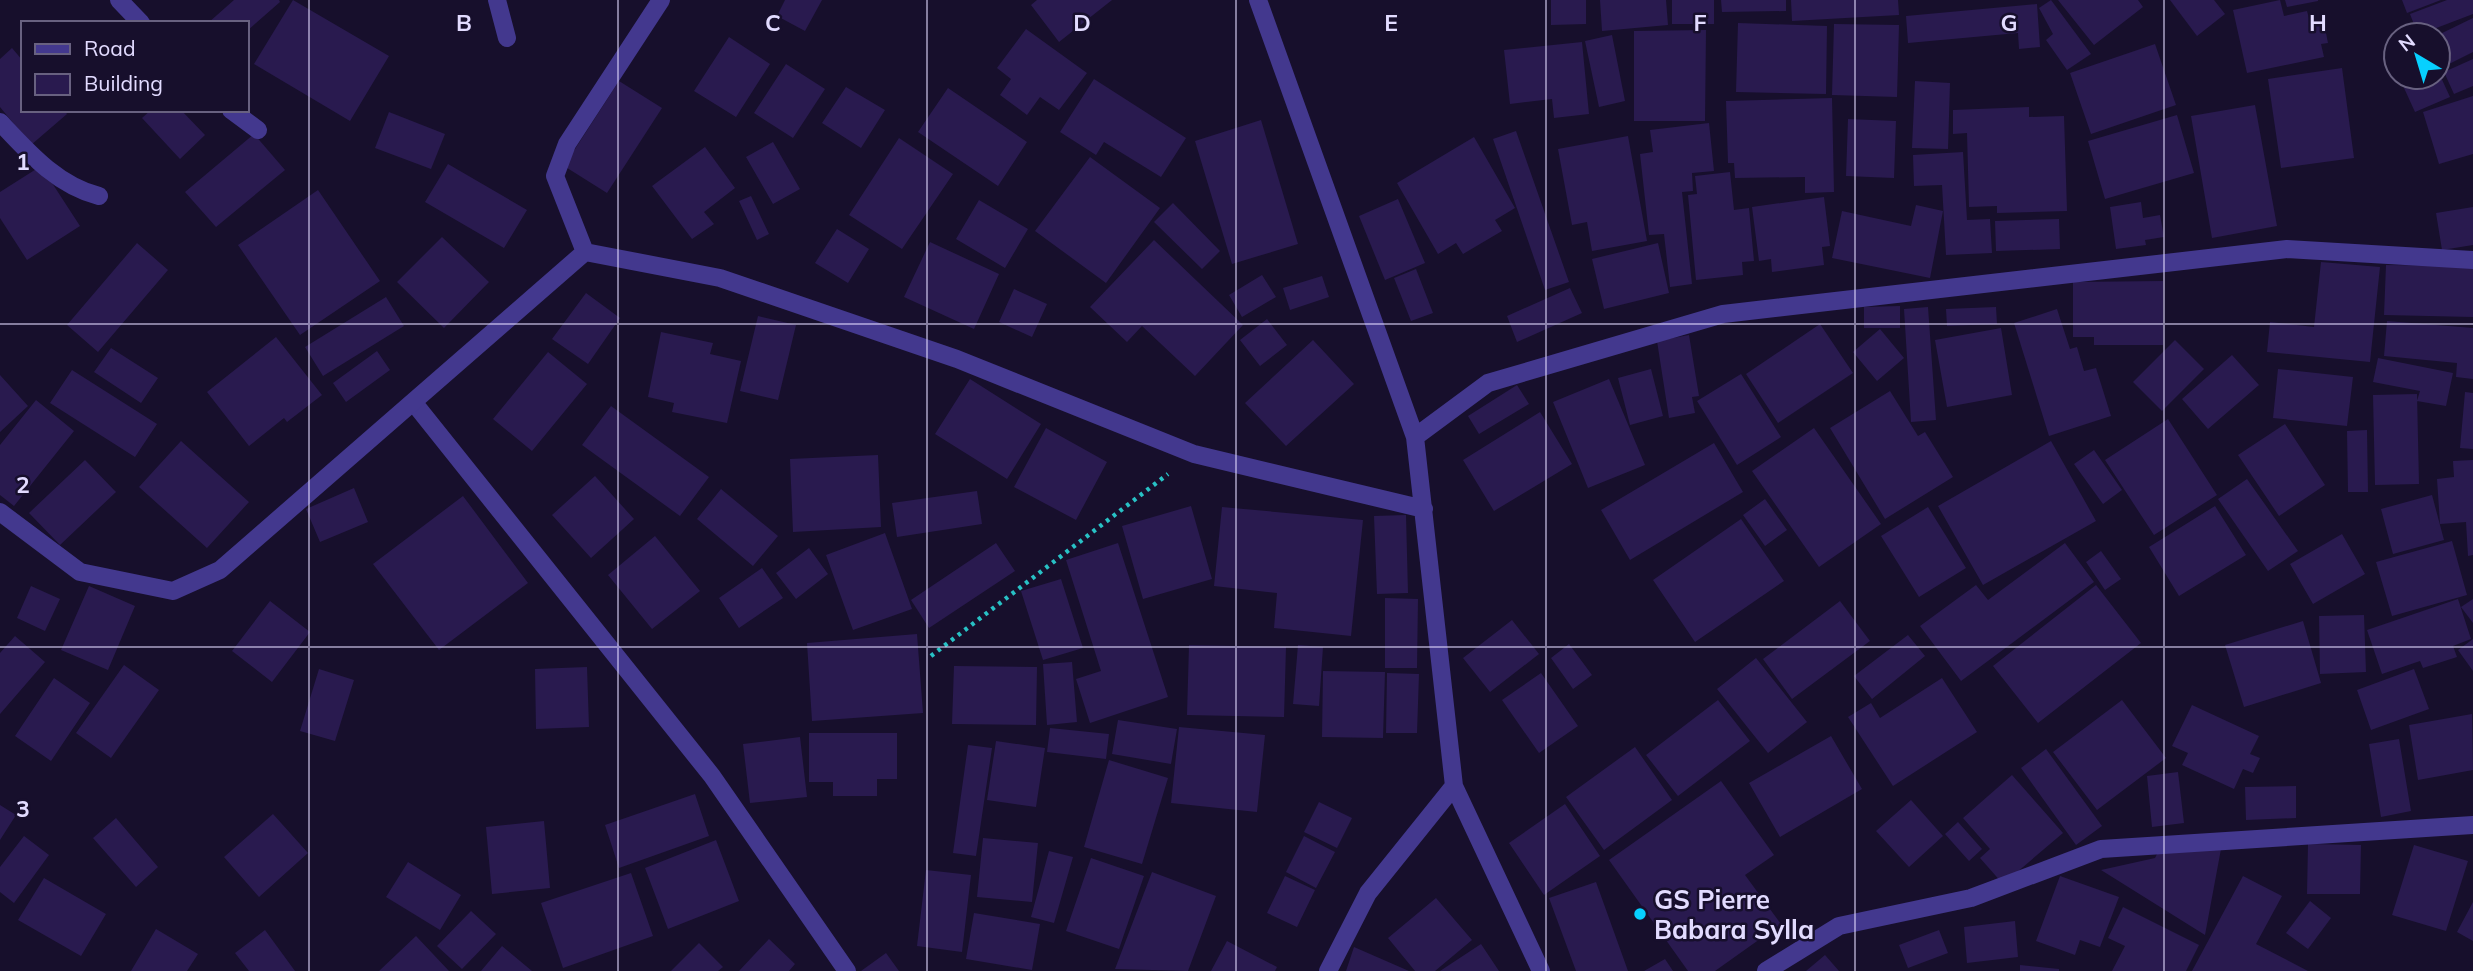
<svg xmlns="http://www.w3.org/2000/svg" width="2473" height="971" font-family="Mulish,sans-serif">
  <rect width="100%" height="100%" fill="#170f2c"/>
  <path fill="#291a4f" d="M234,0H279L280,2L247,31V23H208Z
    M293,0L389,56L350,121L254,64Z
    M785,0H822L805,31L777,16Z
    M1037,0H1112L1059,42L1031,5Z
    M1551,0H1586V24L1551,25Z
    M1600,0H1666L1668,25L1602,31Z
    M1672,0H1714V24H1672Z
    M1721,0H1786V11L1722,12Z
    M1791,0H1898L1899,15L1792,21Z
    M2051,0L2091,54L2067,70L2046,40L2053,34L2039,8Z
    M2058,0H2138L2143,7L2094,45Z
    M2170,0H2214L2225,14L2197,36Z
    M2280,0L2284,16L2307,11L2311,26L2324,23L2328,43L2321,44L2324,57L2247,73L2233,10Z
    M2285,0H2318V1L2287,7Z
    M2402,0H2441L2407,13Z
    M2447,0H2473V14L2418,35L2410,14Z
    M2037,4L2040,47L2019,49L2018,33L1908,43L1906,16Z
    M2473,18V52L2443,67L2438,57V35Z
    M1738,23L1827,26L1826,94L1736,92Z
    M1834,24L1899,25L1897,97L1832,95Z
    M1026,29L1087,73L1059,110L1040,97L1027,115L1000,95L1011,79L997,68Z
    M1706,30L1705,121H1634V31Z
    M1612,35L1625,101L1599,107L1585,41Z
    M729,37L770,64L736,117L694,91Z
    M1582,42L1589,114L1554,118L1552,99L1510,104L1504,50Z
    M2155,44L2176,105L2091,134L2070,73Z
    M12,48L23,61V110H64L67,114L31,145L0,107V59Z
    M2473,59V86L2454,94L2444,72Z
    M786,64L825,89L793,138L754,113Z
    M2342,68L2354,158L2281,168L2268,79Z
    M2438,71L2450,97L2415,112L2399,77H2438Z
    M1094,79L1186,138L1161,177L1104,142L1096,155L1060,132Z
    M619,81L662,108L607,193L564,166Z
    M1915,81L1950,83L1948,149L1912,148Z
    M846,87L885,110L861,148L822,123Z
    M948,88L1027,142L998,186L918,132Z
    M2473,96V154L2439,164L2423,112Z
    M1832,98L1834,192L1805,193V177L1735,178L1734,163H1728L1726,101Z
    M2255,105L2277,226L2212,238L2191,116Z
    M2029,107V117L2064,116L2067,211L1997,213V206L1969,207L1967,133L1953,134V110Z
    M151,110H181L205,135L180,159L142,118Z
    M389,112L445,134L431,169L375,148Z
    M2177,115L2194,173L2105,199L2088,141Z
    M1848,119L1896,121L1894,178L1846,176Z
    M1261,120L1298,244L1232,264L1195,141Z
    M1709,123L1714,171L1692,173L1693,191L1682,192L1692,284L1670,287L1664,234L1649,235L1640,154L1653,152L1650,130Z
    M1516,131L1569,282L1545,290L1493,139Z
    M254,134L285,170L216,227L185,192Z
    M1628,136L1647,241L1592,251L1587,222L1572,225L1558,149Z
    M1474,137L1515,208L1495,220L1502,231L1463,254L1456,243L1438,254L1397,183Z
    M899,138L953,174L902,249L849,215Z
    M773,142L800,189L773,204L746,157Z
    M705,147L735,188L704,212L714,224L692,239L652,186Z
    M1963,152L1967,220L1990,219L1992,253L1946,255L1942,185L1914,186L1913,155Z
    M1090,157L1160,208L1106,283L1035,231Z
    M448,164L527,210L504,248L425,202Z
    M41,166L80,226L27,260L0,218V192Z
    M1730,172L1734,210L1749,208L1754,261L1742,262L1743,275L1696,280L1688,195L1697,194L1695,176Z
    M318,190L380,281L300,335L238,245Z
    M751,196L769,234L757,240L739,201Z
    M1824,197L1830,246L1822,247L1824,265L1772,272L1771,259L1759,261L1752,207Z
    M1398,199L1425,263L1385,280L1359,216Z
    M979,200L1028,229L1005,268L956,239Z
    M2141,202L2143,218L2160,215L2164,237L2145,240L2146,245L2116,249L2110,207Z
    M1173,203L1220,251L1202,269L1154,222Z
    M1916,205L1943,211L1930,278L1832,258L1842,211L1911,226Z
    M2473,207V245L2442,250L2436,213Z
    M2059,219L2060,249L1996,251L1995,221Z
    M837,229L869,249L848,283L815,263Z
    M442,237L489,282L444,328L397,282Z
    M1154,240L1243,325L1195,376L1142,326L1127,342L1090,307Z
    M930,242L999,274L974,329L904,297Z
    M137,243L168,270L98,352L67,325Z
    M1658,243L1669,293L1604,309L1592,259Z
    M2321,262L2380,267L2370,362L2267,352L2270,322L2314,327Z
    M2386,265L2473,266V317L2384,315Z
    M1416,269L1433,313L1411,321L1394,278Z
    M1262,275L1276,297L1242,317L1229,295Z
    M1322,276L1329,297L1290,310L1283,288Z
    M2163,281V345H2094V337H2073V282Z
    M1570,288L1582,313L1517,342L1507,316Z
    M1014,289L1047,304L1032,337L999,322Z
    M586,293L620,318L588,364L552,339Z
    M386,297L404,326L323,376L305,347Z
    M1900,306V328H1864V307Z
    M1928,307L1936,420L1911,422L1904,309Z
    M1996,307L1997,324L1947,326L1946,309Z
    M2057,309L2070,349L2077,347L2084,371L2096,368L2111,416L2049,436L2014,323Z
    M758,316L796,325L778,400L740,391Z
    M1267,319L1287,345L1260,366L1240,340Z
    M2387,321L2473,328V379L2456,377L2457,363L2384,356Z
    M1820,324L1853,373L1778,423L1746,374Z
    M2001,328L2012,395L1947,407L1935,340Z
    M1880,329L1904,358L1877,381L1853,352Z
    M661,332L713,343L710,354L741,361L727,423L672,412L674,403L648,397Z
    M1689,335L1699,396L1692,397L1695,413L1669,418L1657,341Z
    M276,337L322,395L287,422L284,418L249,446L207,392Z
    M1313,340L1354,384L1286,446L1245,403Z
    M2175,340L2204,369L2162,411L2133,382Z
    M111,348L158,378L141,403L94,372Z
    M377,351L390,370L346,402L333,383Z
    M548,352L587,384L532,451L493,419Z
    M2232,355L2259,385L2208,429L2182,399Z
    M2378,358L2453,373L2446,406L2417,401L2420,391L2373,382Z
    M1651,369L1663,416L1630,425L1618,378Z
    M2278,369L2353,377L2347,426L2273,418Z
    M72,370L157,424L135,457L50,403Z
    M1741,374L1781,437L1737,465L1697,401Z
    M0,375L28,406L0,432Z
    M970,379L1041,424L1007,479L935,434Z
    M1609,379L1645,465L1588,488L1553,402Z
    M1517,385L1529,404L1479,434L1468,416Z
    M1890,391L1918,436L1925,432L1953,477L1885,519L1830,428Z
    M2465,392L2473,393V449L2460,448Z
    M2417,394L2419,484L2375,485L2373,395Z
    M36,400L74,431L14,506L0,495V445Z
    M611,406L709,477L680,516L582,445Z
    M1540,412L1572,464L1494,511L1463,460Z
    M2168,419L2217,495L2154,535L2105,460Z
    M2285,424L2325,485L2279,516L2238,455Z
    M1046,428L1107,462L1076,520L1014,487Z
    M1814,428L1881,524L1819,567L1752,471Z
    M2367,430L2368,492H2348L2347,431Z
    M181,441L249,502L207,548L139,487Z
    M2051,441L2096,521L1983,585L1938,506Z
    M1714,443L1743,492L1630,560L1601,510Z
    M2094,450L2122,490L2103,504L2074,464Z
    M878,455L881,527L793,532L790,459Z
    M85,460L116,492L60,545L29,513Z
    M2473,460V555L2468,556L2466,522L2440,524L2437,479L2454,477L2453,461Z
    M595,476L634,519L591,558L552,515Z
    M2247,479L2298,551L2268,571L2218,499Z
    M354,488L368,522L320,542L306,509Z
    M721,489L778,536L753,566L697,519Z
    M977,491L982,524L897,537L892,503Z
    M2432,495L2444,540L2393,554L2381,509Z
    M463,496L528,583L439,650L373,564Z
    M1765,499L1787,530L1765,546L1743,515Z
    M1191,506L1212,579L1143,599L1122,526Z
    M2215,506L2246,555L2179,596L2149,547Z
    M1222,507L1363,520L1351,636L1274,628L1277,593L1214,586Z
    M1928,507L1966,568L1919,597L1881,536Z
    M1406,515L1408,593L1377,594L1374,516Z
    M1741,519L1784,581L1695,642L1653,580Z
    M885,533L912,609L853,630L826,555Z
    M2342,534L2365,574L2313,604L2290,564Z
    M655,536L700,591L652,629L608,575Z
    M2452,541L2467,595L2392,616L2376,562Z
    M996,543L1015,571L929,628L911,600Z
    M1118,543L1168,697L1090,723L1076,679L1101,671L1066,560Z
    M2065,543L2094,582L1961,681L1920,626L1976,585L1988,600Z
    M809,548L828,574L796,599L776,573Z
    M2101,551L2121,579L2105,590L2086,562Z
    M762,568L783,598L739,628L719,598Z
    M1061,579L1083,648L1043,660L1021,591Z
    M2096,585L2141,643L2038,723L1993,666Z
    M31,586L60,599L45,631L17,618Z
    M89,586L135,606L108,670L61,650Z
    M1385,598L1418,599L1417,668H1385Z
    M2458,599L2471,639L2453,646L2457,657L2423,668L2420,661L2382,674L2367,630Z
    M2473,599V623L2461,607Z
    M270,601L310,632L272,682L232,651Z
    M1840,601L1870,641L1792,699L1763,659Z
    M2364,615L2366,672L2320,674L2319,616Z
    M1512,620L1539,654L1490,692L1463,658Z
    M2303,621L2321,683L2244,707L2225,645Z
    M917,634L923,713L812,721L807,643Z
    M1908,635L1925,656L1872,699L1854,676Z
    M15,636L45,662L0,714V653Z
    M2473,639V671L2458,650Z
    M1569,644L1592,675L1573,689L1551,658Z
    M1189,645L1286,647L1284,717L1187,715Z
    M1298,645L1323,647L1319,706L1293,704Z
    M1756,658L1807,722L1768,753L1717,689Z
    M1072,662L1077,722L1047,725L1043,664Z
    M124,665L159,690L111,758L76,733Z
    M954,666L1037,667L1036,725L952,724Z
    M587,667L589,727L536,729L535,669Z
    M319,669L354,680L335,741L300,731Z
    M2414,669L2429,709L2371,730L2357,690Z
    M1323,671L1385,672L1383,738L1322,737Z
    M1387,673L1419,674L1417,733H1386Z
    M1541,673L1578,726L1539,753L1502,700Z
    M54,678L90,703L51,761L15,736Z
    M1942,678L1977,732L1893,786L1848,717L1871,703L1880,718Z
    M1718,700L1750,741L1678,796L1646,755Z
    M2122,700L2166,758L2097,810L2053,752Z
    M2192,705L2259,736L2250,754L2260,758L2253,773L2243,769L2234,789L2182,765L2188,753L2172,746Z
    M2472,714L2473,770L2418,780L2409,725Z
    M1118,720L1177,729L1171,764L1112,754Z
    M1179,727L1265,735L1257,812L1171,803Z
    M1050,728L1109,734L1106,759L1047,752Z
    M809,733H897V779H877V796H833V782H809Z
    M1831,736L1862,789L1780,837L1749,783Z
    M800,737L807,797L750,803L743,744Z
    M2399,739L2411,811L2381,817L2369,744Z
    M996,741L1045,748L1036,807L987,800Z
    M968,745L992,748L976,856L953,853Z
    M1635,747L1672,800L1604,850L1566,797Z
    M2046,749L2102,826L2076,845L2021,768Z
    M1109,760L1168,778L1142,864L1084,847Z
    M2178,772L2184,823L2152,827L2147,776Z
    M2012,775L2063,833L2003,884L1980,858L1990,849L1963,818Z
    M1721,781L1774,855L1745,875L1781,924L1715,971H1688L1609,860Z
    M2296,786V818L2246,820L2245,787Z
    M695,794L709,836L619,868L605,825Z
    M1911,800L1943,836L1909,867L1876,831Z
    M1319,802L1352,818L1337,848L1304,832Z
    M1565,804L1600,856L1544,895L1509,843Z
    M0,805L16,815L0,840Z
    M273,814L308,853L259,897L224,857Z
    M116,818L158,867L136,887L93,838Z
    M544,821L550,888L492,894L486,827Z
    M1958,822L1982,849L1969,861L1945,834Z
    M24,836L49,855L14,903L0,892V867Z
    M1304,836L1335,852L1316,888L1286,872Z
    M983,838L1038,843L1032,902L977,897Z
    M716,840L739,901L668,929L645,868Z
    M2308,844L2361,845L2360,894H2307Z
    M2414,845L2468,861L2446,931L2392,915Z
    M2160,848L2221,849L2205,935L2101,870L2155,858Z
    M1049,851L1073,857L1054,923L1031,917Z
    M1091,858L1144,876L1119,949L1066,931Z
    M408,862L461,895L440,930L386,897Z
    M926,870L971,875L962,952L917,946Z
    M1152,872L1216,896L1188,971L1115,969Z
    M631,873L653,936L563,968L541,903Z
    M1285,876L1315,890L1297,927L1267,913Z
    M2060,876L2119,897L2100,947L2080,940L2075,955L2036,941Z
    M2243,876L2282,896L2256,944L2308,971H2192Z
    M44,878L106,914L81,956L18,920Z
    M1596,882L1628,971H1576L1549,898Z
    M1436,898L1472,940L1435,971H1415L1388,938Z
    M2310,901L2331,918L2308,949L2286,933Z
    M2473,902V941L2457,932Z
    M2123,907L2199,945L2186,971H2112L2125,946L2108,938Z
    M471,911L496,934L462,969L437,946Z
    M974,913L1040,924L1032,970L966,959Z
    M2015,921L2018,957L1967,963L1964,927Z
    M156,929L198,954L187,971H131Z
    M265,930L295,971H249L235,953Z
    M1939,930L1948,953L1908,968L1899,945Z
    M416,936L449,971H379Z
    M769,939L795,964L789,971H739Z
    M1227,941L1277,967L1275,971H1211Z
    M699,943L723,967L718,971H671Z
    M1481,944L1499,971H1440Z
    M502,946L532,971H481Z
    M1354,947L1409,971H1346Z
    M886,953L899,971H861Z
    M1825,955L1839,971H1806Z
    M1665,959L1673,971H1644Z
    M2020,965L2059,969V971H2020Z"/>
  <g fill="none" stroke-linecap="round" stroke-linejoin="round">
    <path stroke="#28c1c5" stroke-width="4.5" stroke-dasharray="3.5 5" stroke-linecap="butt" d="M931,656L1168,474"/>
    <path stroke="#43388e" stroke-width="18" d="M414,403L712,776L847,971"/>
    <path stroke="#43388e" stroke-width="18" d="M119,0L141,23
      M497,0L507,38
      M1258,0L1415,437L1454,786L1541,971
      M231,110L258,130
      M0,122C29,153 57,185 99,196
      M585,252L555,176L567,144L661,0
      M1415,437L1488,383L1723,314L2287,249L2473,260
      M0,512L80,572L173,591L220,570L585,252L720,278L957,359L1194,454L1424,509
      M1328,971L1368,893L1454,786
      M1766,971L1839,926L1971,898L2101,849L2473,825"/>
  </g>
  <path fill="none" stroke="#e2dbff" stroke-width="2" stroke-opacity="0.55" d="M309,0V971M618,0V971M927,0V971M1236,0V971M1546,0V971M1855,0V971M2164,0V971M0,324H2473M0,647H2473"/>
  <circle fill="#07d0ff" stroke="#170f2c" stroke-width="2.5" cx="1640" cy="914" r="7"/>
  <g text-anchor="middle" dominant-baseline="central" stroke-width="5" stroke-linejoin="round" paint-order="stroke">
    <g font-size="26" font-weight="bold" fill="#e2dbff" stroke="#170f2c" text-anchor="start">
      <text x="1654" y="899">GS Pierre<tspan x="1654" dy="30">Babara Sylla</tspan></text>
    </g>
  </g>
  <g font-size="23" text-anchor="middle" font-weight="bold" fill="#e2dbff" stroke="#170f2c" stroke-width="5" stroke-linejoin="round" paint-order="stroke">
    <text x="464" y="31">B</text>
    <text x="773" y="31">C</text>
    <text x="1082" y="31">D</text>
    <text x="1391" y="31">E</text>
    <text x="1700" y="31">F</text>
    <text x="2009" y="31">G</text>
    <text x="2318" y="31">H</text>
    <text x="23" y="170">1</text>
    <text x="23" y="493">2</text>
    <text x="23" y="817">3</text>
  </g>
  <rect x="21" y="21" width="228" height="91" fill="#170f2c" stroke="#686180" stroke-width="2"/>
  <rect x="35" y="44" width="35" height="10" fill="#43388e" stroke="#686180" stroke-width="2"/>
  <text x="84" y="56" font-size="21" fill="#e2dbff">Road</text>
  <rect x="35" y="74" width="35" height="21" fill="#291a4f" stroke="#686180" stroke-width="2"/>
  <text x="84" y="91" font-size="21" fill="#e2dbff">Building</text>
  <g transform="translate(2417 56) rotate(322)"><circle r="33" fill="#170f2c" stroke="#686180" stroke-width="2"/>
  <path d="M0-5L12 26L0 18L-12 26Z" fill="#07d0ff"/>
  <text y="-10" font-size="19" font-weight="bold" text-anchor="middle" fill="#e2dbff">N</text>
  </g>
</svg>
